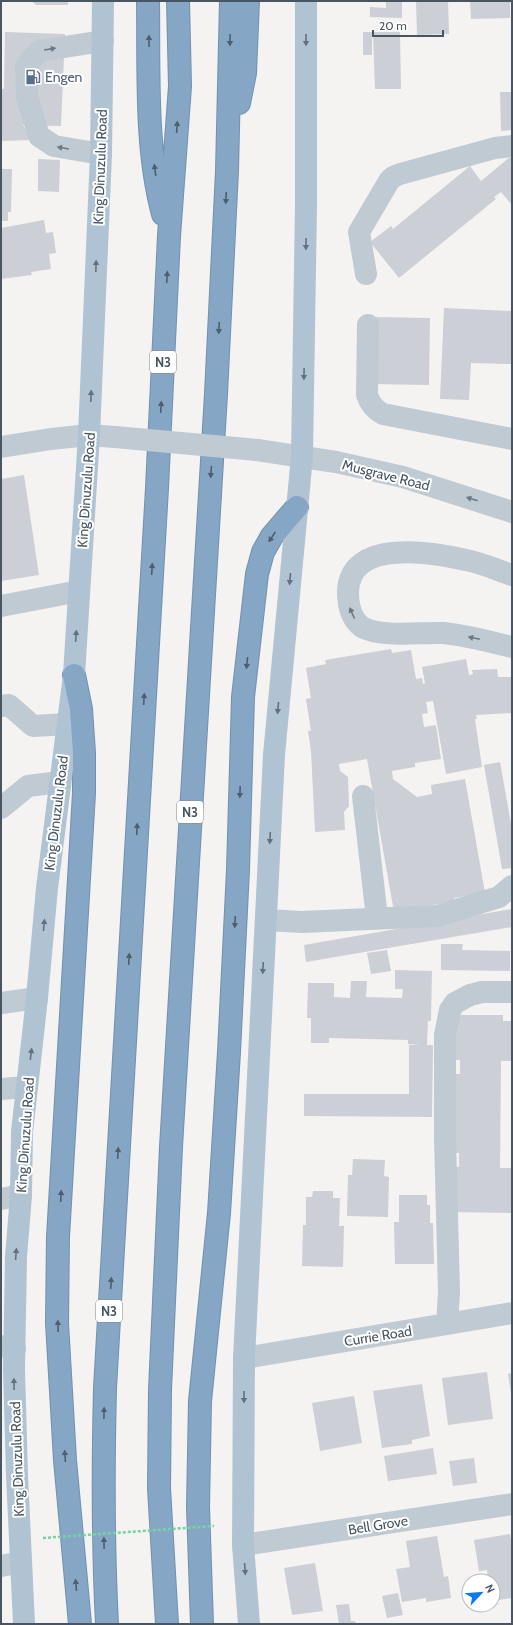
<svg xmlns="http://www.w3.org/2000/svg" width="513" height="1625" viewBox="0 0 513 1625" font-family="Cabin,sans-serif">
<rect width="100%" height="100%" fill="#f5f2f2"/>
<path fill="#cccfd5" d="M32,1H68V5H36Z
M386,1H402V18L370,17V7L386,8Z
M416,1H448L449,34L417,35Z
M470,1H510V18L471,19Z
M5,32L65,34L61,126L23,125L32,140L1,141V89H4Z
M363,32H372V55H363Z
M373,32H400L401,89H375Z
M500,92H512V130L501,131Z
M510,157L512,159V205L501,192L494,197L496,199L399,278L370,242L391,226L393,229L470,166L481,181Z
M38,159L60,160L59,192L38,191Z
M1,169H12L11,212H8V221H1Z
M44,220L46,233L53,232L56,253L49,254L51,269L31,272L32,275L1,279V228Z
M444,308L512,311V364L471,363L469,400L440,399Z
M372,317L430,318L429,385L371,384Z
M24,475L39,575L1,581V479Z
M391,649L392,653L411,650L416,679L422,678L423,684L425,683L422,667L466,659L469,675L473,674L472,670L497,669L498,677H512V713L476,715L477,719H475L482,767L446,774L433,701L426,702L428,713L422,714L424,727L436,725L441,759L415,763V767L392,771L393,779L417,797L432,794L431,785L465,779L485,893L454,898L455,901L394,912L367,759L339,764L340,771L348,777L349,806L344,812L345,830L315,832L311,751L308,731H311L306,699L311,698L306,668L326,664L325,660Z
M500,762L512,829V868L502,869L484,765Z
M512,909V927L306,962L304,945Z
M441,944H463L462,950L510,951V971L441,970Z
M387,950L391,971L371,974L367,953Z
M395,970L432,971L431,1021H428L427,1045H433L432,1117L304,1116V1094H409V1045H420L408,1044V1040L329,1038V1043H311V1018H307L308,983H334V997L350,998L351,981H367L366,997L402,998L403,989H395Z
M453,1015H503V1021H512V1061H501L500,1168H512V1213L451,1212V1167H459V1153H454L455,1074H460V1060H452Z
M353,1159L385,1160L384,1176L389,1177L388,1217L347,1216L348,1175H352Z
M313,1191H333V1198H340L339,1226H344L343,1267L302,1266L303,1225H306V1197H312Z
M399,1195H427V1205H430V1223H433L434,1264H395L394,1222H399Z
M487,1372L493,1419L448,1425L442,1378Z
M512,1373V1393H511L508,1374Z
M422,1384L430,1436L412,1440V1444L382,1448L373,1391Z
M354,1396L362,1443L320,1451L312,1403Z
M433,1448L437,1474L388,1481L384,1456Z
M474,1458L477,1483L453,1486L449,1461Z
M510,1534L512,1547V1598L493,1601V1581H488L487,1570L479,1571L474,1540Z
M437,1536L444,1577L448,1576L451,1598L426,1602V1598L402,1602L396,1569L410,1567L406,1541Z
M315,1563L323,1611L292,1615L284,1568Z
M398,1593L403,1615L387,1618L382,1596Z
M349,1604L351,1621H355L356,1624H339L336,1605Z"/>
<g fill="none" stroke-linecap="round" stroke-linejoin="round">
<g stroke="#7191b1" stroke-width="24">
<path id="highway" d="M148,1C149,69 145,148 163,214
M239,103L245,73L248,1
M74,675L81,709L84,753V793L58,1237L57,1323L65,1460L80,1624
M107,1624C103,1546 103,1467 105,1388L157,488L169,236L180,86L178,1
M167,1624L159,1488L160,1390L171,1147L216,394L227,171L231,1
M202,1624L198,1507L200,1401L219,1213L229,1052L238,870L243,697L257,574L263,552L272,536L297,507"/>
</g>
<path stroke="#bfcad3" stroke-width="22" d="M101,154L54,146L39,136L27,97L26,66L39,51L103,41
M366,274L359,232L389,181L393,177L400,174L495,148L512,146
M368,325L367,395C370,404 374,409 383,414L512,439
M1,447L51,439L89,435L115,437
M257,450L336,462L403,477L512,512
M512,575C497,570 482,563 466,560C432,552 349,538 348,592C348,605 351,619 362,627C381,638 421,632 443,633C466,635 490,642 512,647
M1,606L79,591
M1,706L9,705L33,726L68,724
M363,796L377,918
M1,808L28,786L60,782
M266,920L302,922L437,916L499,897L512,886
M1,1003L37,998
M1,1089L27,1087
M1,1199L21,1195
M447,1324L449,1292L445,1137V1035L450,1010L455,1003L470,995L482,992H512
M1,1346L15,1349
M244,1358L512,1313
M243,1545L512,1504
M1,1566L21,1562"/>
<path stroke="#b0c3d3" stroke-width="22" d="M24,1624L17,1475L14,1369L16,1257L21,1195L22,1132L37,998L47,888L74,675L89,435L101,154L103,1
M249,1624L243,1545L244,1358L274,755L302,456L306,205V1"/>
<use href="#highway" stroke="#86a6c5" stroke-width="22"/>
<path stroke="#73d6a2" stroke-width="2.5" stroke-dasharray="3 2" stroke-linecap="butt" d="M43,1538L214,1526"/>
<path stroke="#bfcad3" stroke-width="22" d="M115,437L257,450"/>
</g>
<defs><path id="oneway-solid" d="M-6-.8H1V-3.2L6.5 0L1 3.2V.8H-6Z"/></defs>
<g fill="#4e5e6c">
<use href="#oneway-solid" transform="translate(230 40) rotate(91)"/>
<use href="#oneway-solid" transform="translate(149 41) rotate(-91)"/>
<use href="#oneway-solid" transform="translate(177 127) rotate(-86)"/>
<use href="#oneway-solid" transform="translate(155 170) rotate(-98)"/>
<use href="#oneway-solid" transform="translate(226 198) rotate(93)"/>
<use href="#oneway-solid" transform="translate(167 277) rotate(-87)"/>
<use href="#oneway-solid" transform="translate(219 328) rotate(93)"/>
<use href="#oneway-solid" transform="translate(161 407) rotate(-87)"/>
<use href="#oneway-solid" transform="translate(211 472) rotate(94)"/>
<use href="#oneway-solid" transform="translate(272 537) rotate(123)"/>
<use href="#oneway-solid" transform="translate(152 569) rotate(-87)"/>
<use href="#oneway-solid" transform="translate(247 663) rotate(96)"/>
<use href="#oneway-solid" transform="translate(144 699) rotate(-87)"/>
<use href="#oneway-solid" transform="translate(240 792) rotate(92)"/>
<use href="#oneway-solid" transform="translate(137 829) rotate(-87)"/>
<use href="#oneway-solid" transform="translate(235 922) rotate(93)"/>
<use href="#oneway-solid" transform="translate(129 959) rotate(-87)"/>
<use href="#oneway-solid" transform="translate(118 1153) rotate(-87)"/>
<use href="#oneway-solid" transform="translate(61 1196) rotate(-87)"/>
<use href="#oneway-solid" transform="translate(111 1283) rotate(-87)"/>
<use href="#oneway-solid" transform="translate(58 1326) rotate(-92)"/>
<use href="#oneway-solid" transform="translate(104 1413) rotate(-89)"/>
<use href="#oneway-solid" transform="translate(65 1456) rotate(-94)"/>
<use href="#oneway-solid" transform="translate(104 1543) rotate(-91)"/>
<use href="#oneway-solid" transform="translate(76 1585) rotate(-95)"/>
</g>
<g fill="#62717e">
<use href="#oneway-solid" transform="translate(306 40) rotate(90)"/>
<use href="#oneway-solid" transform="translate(306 244) rotate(91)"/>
<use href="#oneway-solid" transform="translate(96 266) rotate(-88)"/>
<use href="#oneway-solid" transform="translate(304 374) rotate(91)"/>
<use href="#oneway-solid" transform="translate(91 396) rotate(-88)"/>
<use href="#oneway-solid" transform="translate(290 579) rotate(95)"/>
<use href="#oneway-solid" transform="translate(76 636) rotate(-86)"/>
<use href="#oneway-solid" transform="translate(278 708) rotate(95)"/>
<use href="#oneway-solid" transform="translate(270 838) rotate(93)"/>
<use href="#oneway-solid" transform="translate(44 925) rotate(-85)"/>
<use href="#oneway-solid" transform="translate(263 968) rotate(93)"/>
<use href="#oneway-solid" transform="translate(31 1054) rotate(-83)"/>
<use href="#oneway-solid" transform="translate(16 1254) rotate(-86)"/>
<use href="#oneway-solid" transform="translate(14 1384) rotate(-91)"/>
<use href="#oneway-solid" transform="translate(244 1397) rotate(90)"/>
<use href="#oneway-solid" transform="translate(245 1569) rotate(86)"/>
</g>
<g fill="#6c7984">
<use href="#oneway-solid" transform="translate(50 49) rotate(-9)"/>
<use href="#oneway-solid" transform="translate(63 148) rotate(-170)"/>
<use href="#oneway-solid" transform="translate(472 499) rotate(-162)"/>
<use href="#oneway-solid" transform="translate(352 613) rotate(-114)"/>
<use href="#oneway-solid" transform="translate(474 638) rotate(-168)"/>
</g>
<defs>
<g id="fuel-bare" transform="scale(1.2)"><path d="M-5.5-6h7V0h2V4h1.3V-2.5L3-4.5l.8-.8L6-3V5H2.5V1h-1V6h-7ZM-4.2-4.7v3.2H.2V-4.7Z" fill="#5c6f8a" stroke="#fff" stroke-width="2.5" paint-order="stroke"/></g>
</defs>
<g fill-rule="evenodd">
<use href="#fuel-bare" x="33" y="77"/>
</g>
<g text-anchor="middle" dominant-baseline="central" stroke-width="4" stroke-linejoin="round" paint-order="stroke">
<g fill="#fff" stroke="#7f8991" stroke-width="1">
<rect x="150" y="351" width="26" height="22" rx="3"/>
<rect x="177" y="801" width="26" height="22" rx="3"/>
<rect x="96" y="1300" width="26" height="22" rx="3"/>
</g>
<g font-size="13" font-weight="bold" fill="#485662">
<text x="163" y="362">N3</text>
<text x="190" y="812">N3</text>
<text x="109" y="1311">N3</text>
</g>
<g font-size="14" fill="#4e5e75" stroke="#fff" text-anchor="start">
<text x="45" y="77">Engen</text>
</g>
<g font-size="14" fill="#485662" stroke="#fff">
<text transform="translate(100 167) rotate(-88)">King Dinuzulu Road</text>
<text transform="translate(386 475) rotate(14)">Musgrave Road</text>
<text transform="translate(86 490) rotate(-86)">King Dinuzulu Road</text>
<text transform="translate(56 813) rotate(-83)">King Dinuzulu Road</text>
<text transform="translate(25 1135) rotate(-86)">King Dinuzulu Road</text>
<text transform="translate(378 1336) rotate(-9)">Currie Road</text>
<text transform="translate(17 1459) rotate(-92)">King Dinuzulu Road</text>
<text transform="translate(378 1525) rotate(-9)">Bell Grove</text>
</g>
</g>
<rect width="513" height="1625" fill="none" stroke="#485662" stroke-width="4"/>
<g transform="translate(481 1593) rotate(64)"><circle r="19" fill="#ffffff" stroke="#b6bbc0"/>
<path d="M0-3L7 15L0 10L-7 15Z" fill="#0a78f7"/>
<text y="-6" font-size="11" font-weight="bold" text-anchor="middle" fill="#485662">N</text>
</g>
<path d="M373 30v6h70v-6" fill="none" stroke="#485662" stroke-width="2"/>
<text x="379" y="30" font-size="12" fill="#485662" stroke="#ffffff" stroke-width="3" paint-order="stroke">20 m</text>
</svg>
